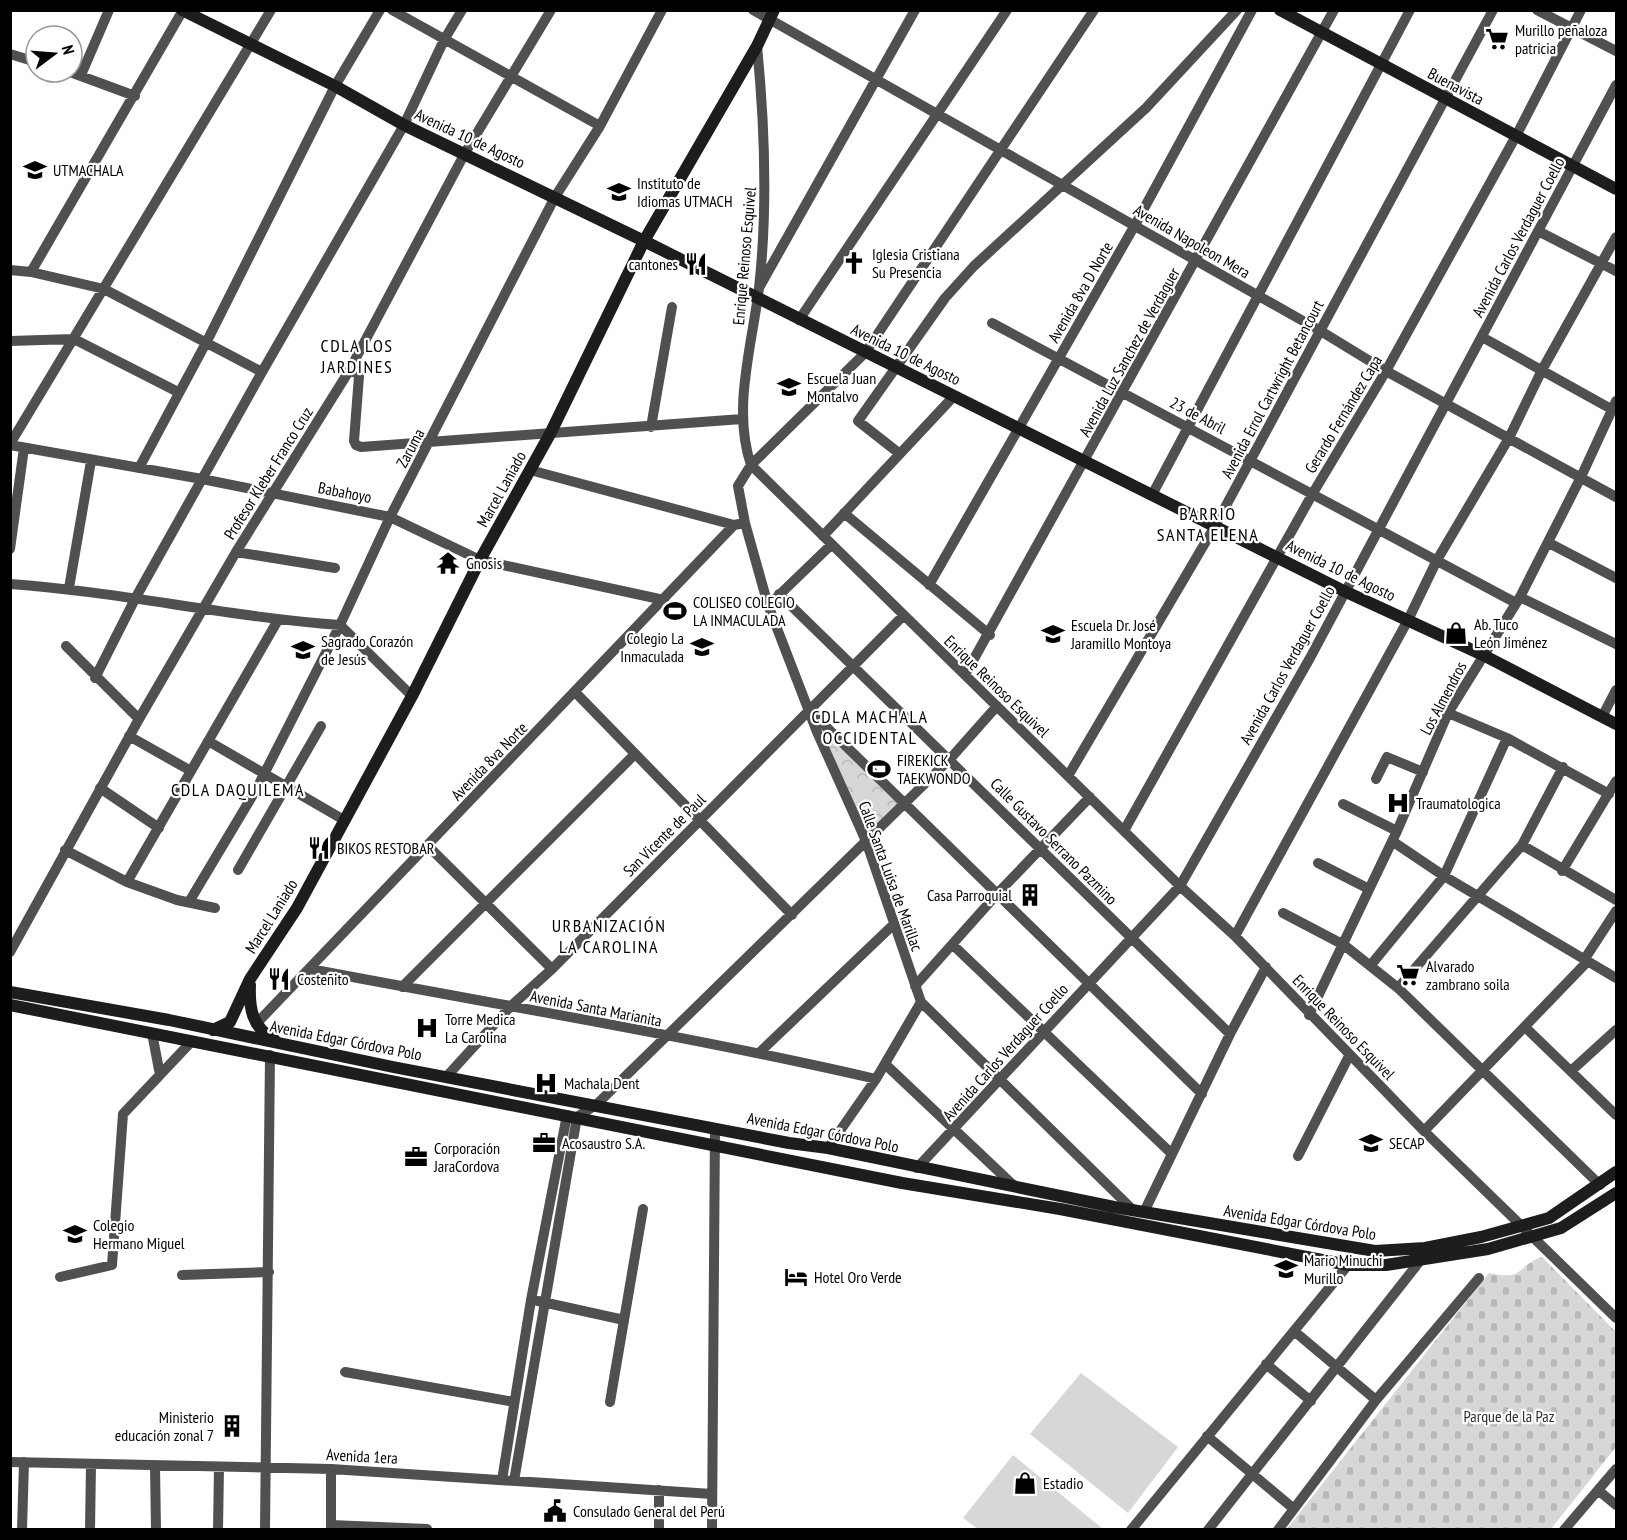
<svg xmlns="http://www.w3.org/2000/svg" width="1627" height="1540" viewBox="0 0 1627 1540" font-family="'PT Sans Narrow',sans-serif">
<defs>
<pattern id="forest-crowns" width="20" height="18" patternUnits="userSpaceOnUse" patternTransform="scale(1.5)"><rect width="20" height="18" fill="#d7d7d7"/><path d="M2 6a3 3 0 1 1 6 0M12 15a3 3 0 1 1 6 0" fill="none" stroke="#b7b7b7"/></pattern>
<pattern id="cemetery-stones" width="16" height="16" patternUnits="userSpaceOnUse" patternTransform="scale(1.5)"><rect width="16" height="16" fill="#d7d7d7"/><path d="M2 7V4a2 2 0 0 1 4 0v3zM10 15v-3a2 2 0 0 1 4 0v3z" fill="#b7b7b7"/></pattern>
</defs>
<rect width="100%" height="100%" fill="#fff"/>
<path fill="url(#forest-crowns)" d="M809,714L904,806L863,848Z"/>
<path fill="url(#cemetery-stones)" d="M1542,1257L1616,1332V1447L1551,1529L1286,1530L1489,1273C1527,1281 1515,1266 1542,1257Z"/>
<path fill="#d7d7d7" d="M1081,1373L1178,1447L1128,1513L1030,1434Z
M1013,1455L1103,1529H978L963,1518Z"/>
<g fill="none" stroke-linecap="round" stroke-linejoin="round">
<path stroke="#505050" stroke-width="10" d="M392,10L600,126
M753,10L1319,330L1386,371L1616,497
M1094,10L865,353L751,465L738,486L745,523L768,605L817,732L866,841L921,1002L1133,1210
M1537,10L1616,51
M757,46C765,127 768,207 759,288C752,346 732,409 751,465L1180,886L1235,936L1424,1131L1616,1318
M10,54L36,62
M70,72L135,96
M81,75L109,10
M1538,231L1616,271
M10,270L31,272L104,289L262,372
M31,272L183,10
M760,286L915,10
M799,320L1007,10
M992,323L1516,603
M1482,337L1613,410
M10,341L74,339L178,392
M349,371L358,373L359,376L354,441L356,445L361,447L742,419
M651,427L672,307
M10,444L271,10
M10,445L202,479L390,517L480,560L664,600
M900,454L858,421L945,298L974,266L1146,108L1237,10
M139,468L207,341L335,86L380,10
M530,470L734,525
M1152,495L1410,10
M844,513L990,635
M823,536L954,396
M1549,543L1616,578
M10,549L24,448
M236,552L335,568
M10,584C121,592 229,617 340,625L412,696
M929,585L1135,225L1252,10
M69,588L91,461
M779,594L1230,1034
M1520,597L1616,644
M775,599L831,545
M66,646L139,719
M965,675L1334,10
M95,678L136,597L262,372L404,125L444,40L462,10
M576,693L792,915
M811,712L1202,1094
M1448,713L1507,738L1609,794
M1602,717L1616,690
M129,736L191,771
M208,741L344,820
M1068,776L1215,526L1493,10
M1376,779L1387,757L1423,772
M100,788L159,828
M1343,804L1397,831
M1125,829L1313,493L1386,371L1516,136L1581,10
M1392,841L1444,876L1616,978
M1522,845L1616,900
M428,846L552,969
M65,850L127,882L177,900L215,908
M1318,863L1369,889
M238,870L321,726
M1562,871L1616,781
M127,882L278,620
M189,902L257,788L340,625L390,517L555,197L600,126L662,10
M1283,913L1344,945L1398,988L1600,1185
M1235,936L1408,620L1437,560L1509,438L1542,370L1616,237
M954,946L1172,1154
M10,952L139,719L236,552L349,371L465,153L551,10
M1584,960L1616,911
M1370,966L1444,876L1507,738
M310,969C499,1005 689,1036 876,1079
M915,986L998,893L1090,797
M402,987L635,754
M1398,988L1522,845L1563,767
M1309,1015L1397,831L1448,713L1520,597L1581,477L1616,401
M256,1024L734,525L745,523
M1525,1027L1616,1115
M152,1033L160,1075
M760,1052L893,925
M885,1064L1012,1184
M1571,1071L1616,1030
M447,1076L510,1007L552,969L904,615
M1424,1131L1587,962
M828,1148L876,1079L921,1002
M1298,1156L1349,1056
M917,1168L1180,886L1310,658L1616,85
M1144,1212L1230,1034L1266,967
M182,1275L269,1272
M60,1277L112,1265L123,1114L192,1041
M538,1301L624,1320
M1294,1331L1376,1400
M1266,1364L1311,1401
M345,1372L514,1402
M610,1402L643,1209
M1207,1436L1294,1509
M10,1462L331,1469L712,1494
M155,1466L156,1530
M502,1480L531,1300L567,1115
M514,1481L577,1117L597,1104L950,759L997,706
M659,1490V1530
M1599,1491L1616,1505
M331,1525L427,1529
M22,1530L24,1462
M90,1530L91,1464
M218,1530L219,1467
M265,1530L270,1055
M331,1530V1469
M712,1530L715,1128
M1131,1530L1348,1265
M1208,1530L1420,1261
M1278,1530L1376,1400L1479,1278
M1564,1530L1616,1469"/>
<path stroke="#1d1d1d" stroke-width="12" d="M182,10L335,86L404,125L644,241L1344,591L1483,655L1616,724
M1280,10L1616,189
M250,985C249,1008 252,1028 274,1039
M10,992L169,1020L393,1067L789,1143L828,1148L1114,1207L1375,1251L1425,1248L1481,1237L1549,1218L1616,1172
M10,1005L902,1183L1060,1209L1348,1265H1386L1488,1249L1561,1228L1616,1193
M213,1030L230,1022L250,979L297,908L412,696L480,560L550,434L644,241L757,46L774,10"/>
</g>
<defs>
<g id="supermarket-bare" transform="scale(1.8)"><path d="M-6-5.5h2.5l.6 2H6L4.5 2H-2.5L-4.4-4H-6ZM-1.5 3.2a1.3 1.3 0 1 0 .1 0ZM3 3.2a1.3 1.3 0 1 0 .1 0Z" fill="#000" stroke="#fff" stroke-width="2.5" paint-order="stroke"/></g>
<g id="university-bare" transform="scale(1.8)"><path d="M0-5L7-2L0 1L-7-2ZM-4 1L0 2.5L4 1V4Q0 6-4 4Z" fill="#000" stroke="#fff" stroke-width="2.5" paint-order="stroke"/></g>
<g id="school-bare" transform="scale(1.8)"><path d="M0-5L7-2L0 1L-7-2ZM-4 1L0 2.5L4 1V4Q0 6-4 4Z" fill="#000" stroke="#fff" stroke-width="2.5" paint-order="stroke"/></g>
<g id="church-bare" transform="scale(1.8)"><path d="M-1.2-6h2.4v3.5h3.3v2.4h-3.3V6h-2.4V-.1h-3.3v-2.4h3.3Z" fill="#000" stroke="#fff" stroke-width="2.5" paint-order="stroke"/></g>
<g id="restaurant-bare" transform="scale(1.8)"><path d="M-5-6h1v4h1v-4h1v4h1v-4h1v5L-1.5 .5V6h-2V.5L-5-1ZM5-6V6H3V1.5H1.5Q1.5-4 5-6Z" fill="#000" stroke="#fff" stroke-width="2.5" paint-order="stroke"/></g>
<g id="temple-bare" transform="scale(1.8)"><path d="M0-6L5-2H3V0L6.5 2.5H4V6H1.5V3h-3V6H-4V2.5H-6.5L-3 0V-2H-5Z" fill="#000" stroke="#fff" stroke-width="2.5" paint-order="stroke"/></g>
<g id="stadium-bare" transform="scale(1.8)"><path d="M0-5a6.5 5 0 1 0 0 10a6.5 5 0 1 0 0-10ZM-3.5-1.8h7v3.6h-7Z" fill="#000" stroke="#fff" stroke-width="2.5" paint-order="stroke"/></g>
<g id="shop-bare" transform="scale(1.8)"><path d="M-5-2.5h2.3a2.7 3.5 0 0 1 5.4 0H5L5.5 6h-11ZM-1.5-2.5h3a1.5 2.3 0 0 0-3 0Z" fill="#000" stroke="#fff" stroke-width="2.5" paint-order="stroke"/></g>
<g id="hospital-bare" transform="scale(1.8)"><path d="M-5-5h3v3.5h4V-5h3V5h-3V1.5h-4V5h-3Z" fill="#000" stroke="#fff" stroke-width="2.5" paint-order="stroke"/></g>
<g id="building-bare" transform="scale(1.8)"><path d="M-4-6H4V6H1V3H-1V6H-4ZM-2.5-4.3h1.7v1.8h-1.7ZM.8-4.3h1.7v1.8H.8ZM-2.5-1h1.7V.8h-1.7ZM.8-1h1.7V.8H.8Z" fill="#000" stroke="#fff" stroke-width="2.5" paint-order="stroke"/></g>
<g id="office-bare" transform="scale(1.8)"><path d="M-6-3h4V-5.5h4V-3h4V5H-6ZM-1-4.5V-3h2v-1.5ZM-6 0V1H6V0Z" fill="#000" stroke="#fff" stroke-width="2.5" paint-order="stroke"/></g>
<g id="hotel-bare" transform="scale(1.8)"><path d="M-6-4.5h1.5V1H6V5H4.5V3h-9V5H-6ZM-4 0a1.8 1.8 0 1 1 3.6 0ZM.5 0V-2.5h3Q6-2.5 6 0Z" fill="#000" stroke="#fff" stroke-width="2.5" paint-order="stroke"/></g>
<g id="civic-bare" transform="scale(1.8)"><path d="M-.6-6.5H3V-4.5H.6V-3L4-1V1h2V6H-6V1h2V-1L-.6-3ZM-1.2 2.5V6h2.4V2.5Z" fill="#000" stroke="#fff" stroke-width="2.5" paint-order="stroke"/></g>
</defs>
<g fill-rule="evenodd">
<use href="#supermarket-bare" x="1497" y="39"/>
<use href="#university-bare" x="35" y="170"/>
<use href="#school-bare" x="619" y="192"/>
<use href="#church-bare" x="854" y="263"/>
<use href="#restaurant-bare" x="696" y="264"/>
<use href="#school-bare" x="789" y="387"/>
<use href="#temple-bare" x="448" y="563"/>
<use href="#stadium-bare" x="675" y="611"/>
<use href="#shop-bare" x="1456" y="633"/>
<use href="#university-bare" x="1053" y="634"/>
<use href="#school-bare" x="702" y="647"/>
<use href="#school-bare" x="303" y="650"/>
<use href="#stadium-bare" x="879" y="769"/>
<use href="#hospital-bare" x="1398" y="803"/>
<use href="#restaurant-bare" x="319" y="848"/>
<use href="#building-bare" x="1030" y="895"/>
<use href="#supermarket-bare" x="1408" y="975"/>
<use href="#restaurant-bare" x="279" y="979"/>
<use href="#hospital-bare" x="427" y="1028"/>
<use href="#hospital-bare" x="546" y="1083"/>
<use href="#office-bare" x="544" y="1143"/>
<use href="#university-bare" x="1371" y="1143"/>
<use href="#office-bare" x="416" y="1157"/>
<use href="#university-bare" x="75" y="1234"/>
<use href="#school-bare" x="1286" y="1269"/>
<use href="#hotel-bare" x="796" y="1277"/>
<use href="#building-bare" x="232" y="1426"/>
<use href="#shop-bare" x="1025" y="1483"/>
<use href="#civic-bare" x="555" y="1511"/>
</g>
<g text-anchor="middle" dominant-baseline="central" stroke-width="4.5" stroke-linejoin="round" paint-order="stroke">
<g font-size="16" fill="#000" stroke="#fff" text-anchor="start">
<text x="1515" y="30">Murillo peñaloza<tspan x="1515" dy="18">patricia</tspan></text>
<text x="53" y="170">UTMACHALA</text>
<text x="637" y="183">Instituto de<tspan x="637" dy="18">Idiomas UTMACH</tspan></text>
<text x="872" y="254">Iglesia Cristiana<tspan x="872" dy="18">Su Presencia</tspan></text>
<text x="678" y="264" text-anchor="end">cantones</text>
<text x="807" y="378">Escuela Juan<tspan x="807" dy="18">Montalvo</tspan></text>
<text x="466" y="563">Gnosis</text>
<text x="693" y="602">COLISEO COLEGIO<tspan x="693" dy="18">LA INMACULADA</tspan></text>
<text x="1474" y="624">Ab. Tuco<tspan x="1474" dy="18">León Jiménez</tspan></text>
<text x="1071" y="625">Escuela Dr. José<tspan x="1071" dy="18">Jaramillo Montoya</tspan></text>
<text x="684" y="638" text-anchor="end">Colegio La<tspan x="684" dy="18">Inmaculada</tspan></text>
<text x="321" y="641">Sagrado Corazón<tspan x="321" dy="18">de Jesús</tspan></text>
<text x="897" y="760">FIREKICK<tspan x="897" dy="18">TAEKWONDO</tspan></text>
<text x="1416" y="803">Traumatologica</text>
<text x="337" y="848">BIKOS RESTOBAR</text>
<text x="1012" y="895" text-anchor="end">Casa Parroquial</text>
<text x="1426" y="966">Alvarado<tspan x="1426" dy="18">zambrano soila</tspan></text>
<text x="297" y="979">Costeñito</text>
<text x="445" y="1019">Torre Medica<tspan x="445" dy="18">La Carolina</tspan></text>
<text x="564" y="1083">Machala Dent</text>
<text x="562" y="1143">Acosaustro S.A.</text>
<text x="1389" y="1143">SECAP</text>
<text x="434" y="1148">Corporación<tspan x="434" dy="18">JaraCordova</tspan></text>
<text x="93" y="1225">Colegio<tspan x="93" dy="18">Hermano Miguel</tspan></text>
<text x="1304" y="1260">Mario Minuchi<tspan x="1304" dy="18">Murillo</tspan></text>
<text x="814" y="1277">Hotel Oro Verde</text>
<text x="214" y="1417" text-anchor="end">Ministerio<tspan x="214" dy="18">educación zonal 7</tspan></text>
<text x="1043" y="1483">Estadio</text>
<text x="573" y="1511">Consulado General del Perú</text>
</g>
<g font-size="16" fill="#000" stroke="#fff">
<text transform="translate(1456 86) rotate(28)">Buenavista</text>
<text transform="translate(470 138) rotate(25)">Avenida 10 de Agosto</text>
<text transform="translate(1518 237) rotate(-62)">Avenida Carlos Verdaguer Coello</text>
<text transform="translate(1192 241) rotate(30)">Avenida Napoleon Mera</text>
<text transform="translate(744 256) rotate(-85)">Enrique Reinoso Esquivel</text>
<text transform="translate(1080 292) rotate(-60)">Avenida 8va D Norte</text>
<text transform="translate(1129 352) rotate(-61)">Avenida Luz Sanchez de Verdaguer</text>
<text transform="translate(906 354) rotate(26)">Avenida 10 de Agosto</text>
<text transform="translate(1272 389) rotate(-62)">Avenida Errol Cartwright Betancourt</text>
<text transform="translate(1343 414) rotate(-59)">Gerardo Fernández Capa</text>
<text transform="translate(1198 415) rotate(28)">23 de Abril</text>
<text transform="translate(410 448) rotate(-62)">Zaruma</text>
<text transform="translate(268 473) rotate(-58)">Profesor Kleber Franco Cruz</text>
<text transform="translate(501 489) rotate(-61)">Marcel Laniado</text>
<text transform="translate(345 492) rotate(11)">Babahoyo</text>
<text transform="translate(1341 570) rotate(26)">Avenida 10 de Agosto</text>
<text transform="translate(1287 665) rotate(-61)">Avenida Carlos Verdaguer Coello</text>
<text transform="translate(997 686) rotate(44)">Enrique Reinoso Esquivel</text>
<text transform="translate(1443 698) rotate(-62)">Los Almendros</text>
<text transform="translate(489 761) rotate(-46)">Avenida 8va Norte</text>
<text transform="translate(664 835) rotate(-45)">San Vicente de Paul</text>
<text transform="translate(1054 841) rotate(45)">Calle Gustavo Serrano Pazmino</text>
<text transform="translate(891 876) rotate(70)">Calle Santa Luisa de Marillac</text>
<text transform="translate(271 916) rotate(-58)">Marcel Laniado</text>
<text transform="translate(596 1008) rotate(11)">Avenida Santa Marianita</text>
<text transform="translate(1344 1027) rotate(46)">Enrique Reinoso Esquivel</text>
<text transform="translate(346 1040) rotate(11)">Avenida Edgar Córdova Polo</text>
<text transform="translate(1005 1052) rotate(-48)">Avenida Carlos Verdaguer Coello</text>
<text transform="translate(823 1132) rotate(11)">Avenida Edgar Córdova Polo</text>
<text transform="translate(1300 1222) rotate(9)">Avenida Edgar Córdova Polo</text>
<text transform="translate(362 1456) rotate(3)">Avenida 1era</text>
</g>
<g font-size="16" fill="#2e2e2e" stroke="#fff">
<text x="1509" y="1416">Parque de la Paz</text>
</g>
<g font-size="18" letter-spacing="1.5" fill="#000" stroke="#fff">
<text x="357" y="345">CDLA LOS<tspan x="357" dy="21">JARDINES</tspan></text>
<text x="1208" y="513">BARRIO<tspan x="1208" dy="21">SANTA ELENA</tspan></text>
<text x="870" y="716">CDLA MACHALA<tspan x="870" dy="21">OCCIDENTAL</tspan></text>
<text x="238" y="789">CDLA DAQUILEMA</text>
<text x="609" y="925">URBANIZACIÓN<tspan x="609" dy="21">LA CAROLINA</tspan></text>
</g>
</g>
<rect width="1627" height="1540" fill="none" stroke="#000000" stroke-width="24"/>
<g transform="translate(54 54) rotate(74)"><circle r="28" fill="#ffffff" stroke="#999999" stroke-width="1.5"/>
<path d="M0-4.5L10 22L0 15L-10 22Z" fill="#000000"/>
<text y="-9" font-size="16" font-weight="bold" text-anchor="middle" fill="#000000">N</text>
</g>
</svg>
